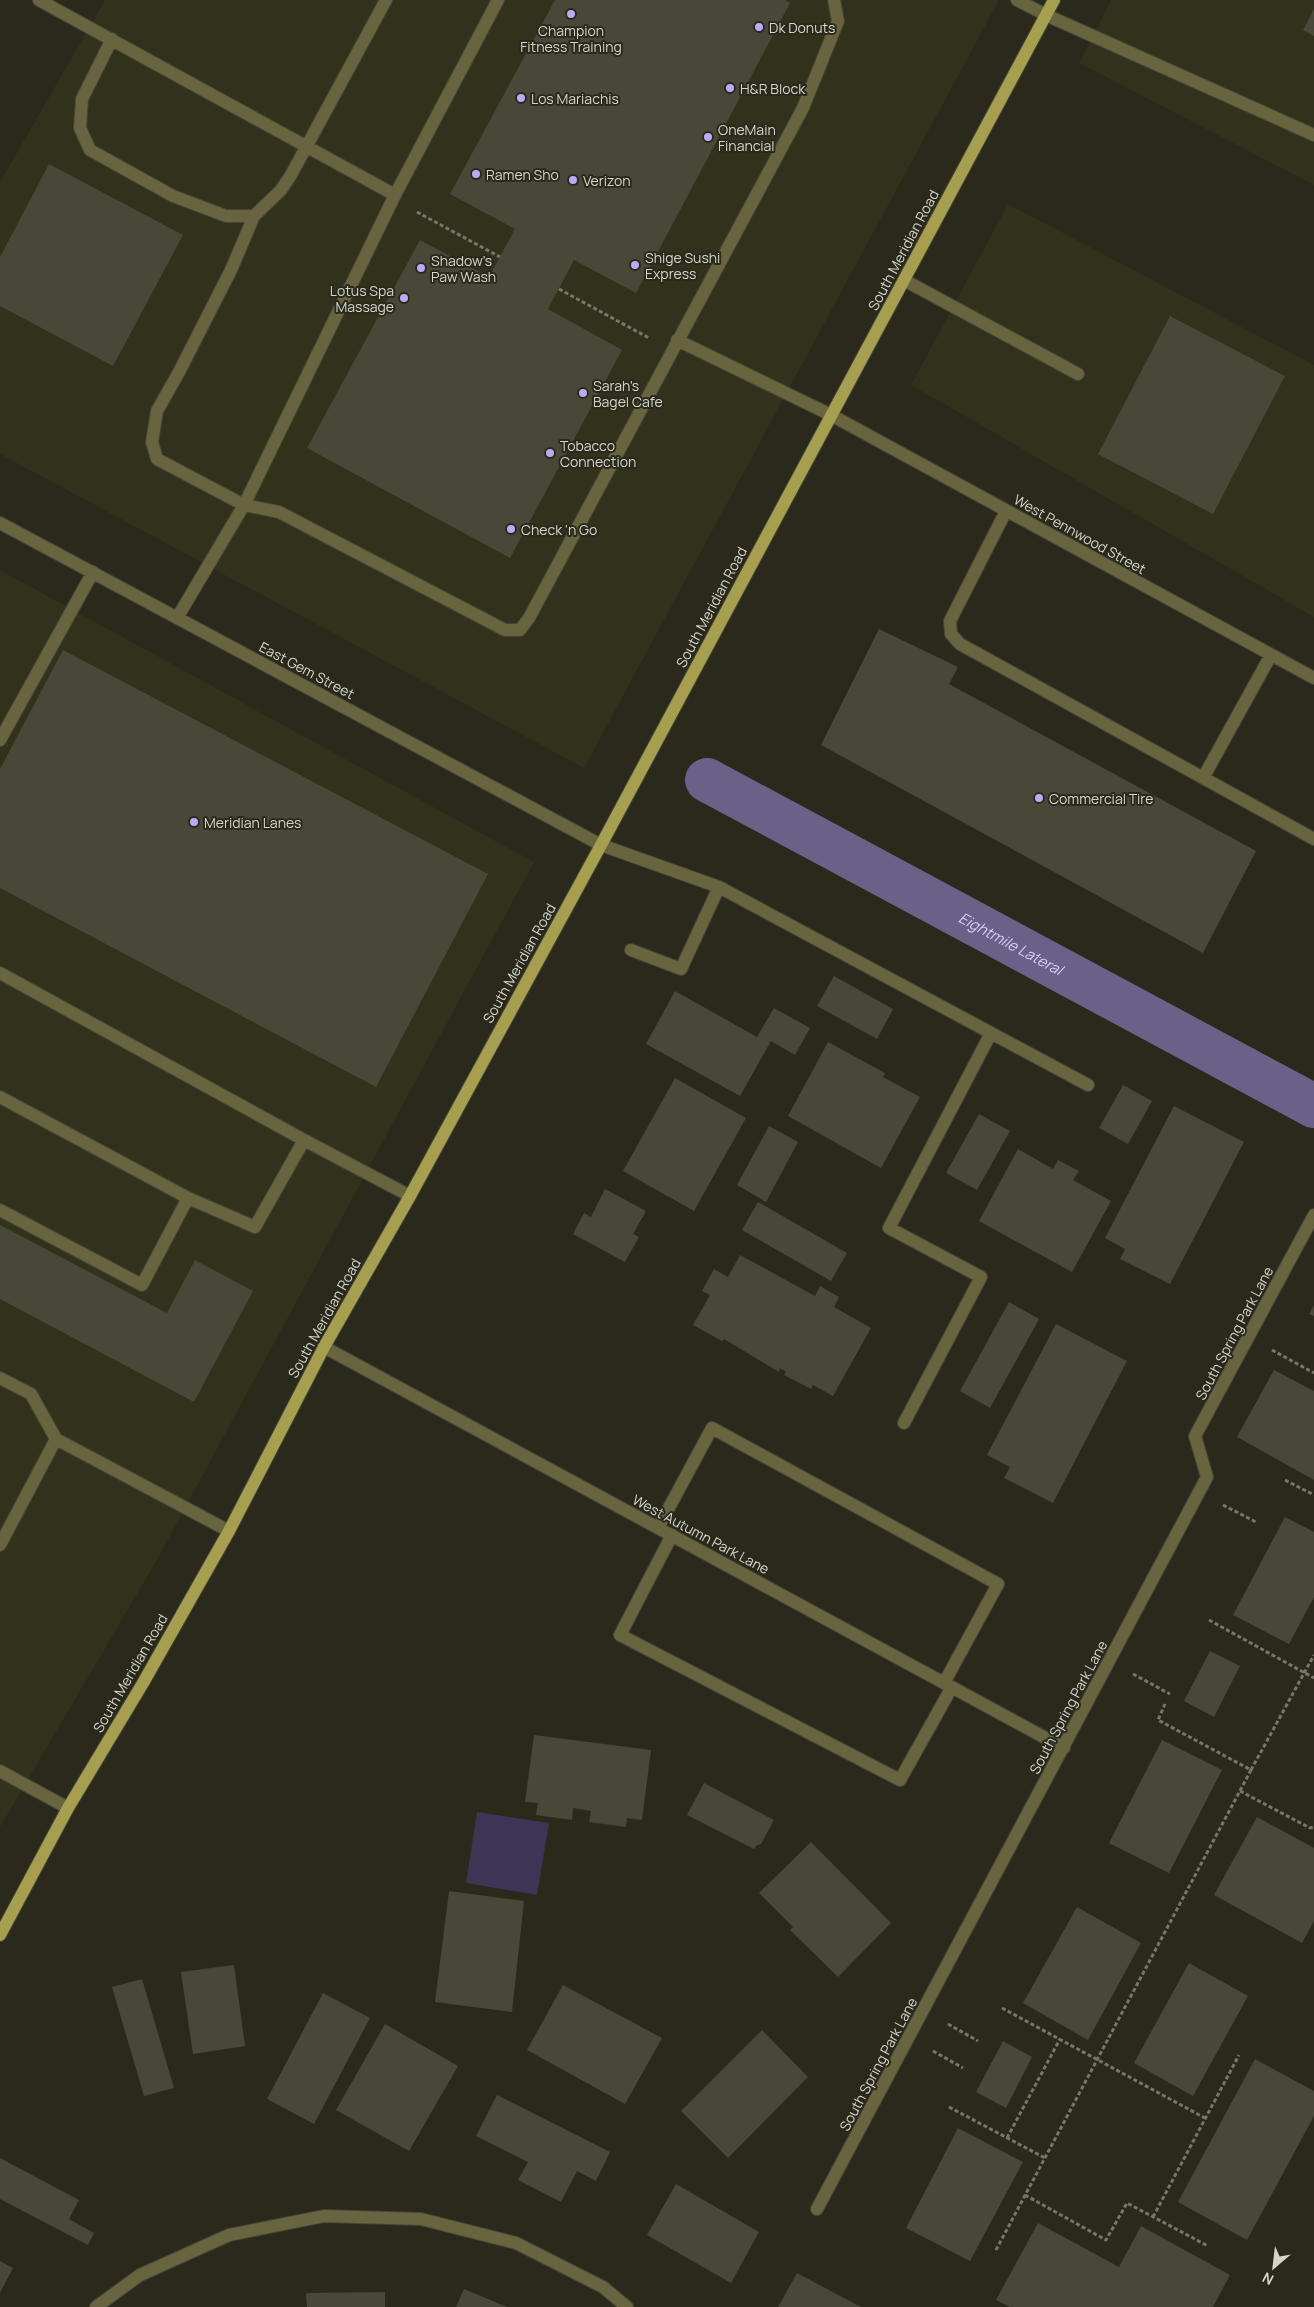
<svg xmlns="http://www.w3.org/2000/svg" width="1314" height="2307" viewBox="0 0 1314 2307" font-family="Manrope,sans-serif">
<rect width="100%" height="100%" fill="#2a291b"/>
<path fill="#32311c" d="M105,0H999L584,768L0,454V182Z
M1111,0H1314V185L1079,63Z
M1008,204L1314,365V617L911,385Z
M0,570L534,862L157,1560L0,1827Z"/>
<path fill="#3d3556" d="M477,1812L549,1823L537,1895L466,1883Z"/>
<g fill="none" stroke-linecap="round" stroke-linejoin="round">
<path stroke="#6a6188" stroke-width="44" id="s1" d="M707,780L1314,1106"/>
</g>
<path fill="#484839" d="M555,0H785L790,3L636,293L574,260L548,309L622,350L510,558L307,448L420,240L489,277L515,229L450,194Z
M1314,9V36L1303,30Z
M49,164L183,235L113,366L0,306V257Z
M1170,316L1285,376L1213,514L1098,454Z
M879,629L958,667L949,684L1256,851L1203,953L821,745Z
M63,650L488,874L376,1087L0,888V769Z
M834,976L893,1009L877,1039L817,1006Z
M675,991L757,1037L774,1008L810,1028L795,1055L771,1041L740,1096L646,1044Z
M828,1042L885,1073L883,1077L920,1097L881,1168L788,1116Z
M675,1078L746,1118L694,1211L623,1171Z
M1123,1085L1152,1101L1128,1144L1099,1128Z
M1174,1106L1244,1142L1170,1284L1120,1259L1125,1249L1105,1238Z
M979,1114L1010,1131L977,1190L946,1173Z
M769,1126L798,1142L766,1202L737,1185Z
M1018,1149L1053,1169L1058,1160L1079,1171L1073,1180L1111,1201L1072,1272L979,1221Z
M605,1189L646,1211L633,1234L639,1237L625,1262L573,1234L584,1213L591,1217Z
M758,1202L847,1253L831,1281L742,1230Z
M0,1225L167,1313L195,1260L253,1291L194,1402L0,1299Z
M740,1255L815,1296L820,1286L839,1297L834,1307L871,1328L833,1396L813,1385L811,1389L784,1375L786,1372L780,1368L779,1372L724,1339L722,1341L693,1325L710,1295L702,1291L714,1269L728,1277Z
M1009,1302L1039,1319L990,1408L960,1391Z
M1314,1305V1316L1309,1314Z
M1056,1324L1127,1361L1053,1503L1004,1478L1010,1467L987,1455Z
M1274,1370L1314,1391V1480L1237,1437Z
M1285,1517L1314,1532V1597L1289,1644L1233,1615Z
M1210,1651L1240,1666L1214,1717L1184,1701Z
M534,1735L651,1750L642,1820L627,1818L626,1827L589,1822L591,1811L573,1808L572,1820L536,1815L538,1803L525,1802Z
M1162,1740L1222,1770L1169,1873L1109,1843Z
M704,1783L774,1820L761,1844L756,1846L754,1849L687,1815Z
M1257,1817L1314,1848V1921L1302,1943L1214,1895Z
M811,1842L891,1923L838,1977L790,1930L793,1927L759,1893Z
M449,1891L524,1901L512,2012L435,2002Z
M1077,1907L1141,1943L1088,2040L1023,2003Z
M1189,1963L1248,1996L1193,2096L1134,2063Z
M234,1965L245,2046L193,2054L181,1972Z
M142,1979L174,2088L144,2096L112,1987Z
M563,1985L662,2038L625,2104L527,2050Z
M323,1993L370,2018L314,2124L267,2099Z
M385,2024L458,2066L409,2151L336,2110Z
M762,2030L808,2077L728,2158L681,2111Z
M1003,2041L1032,2057L1006,2108L976,2092Z
M1255,2059L1314,2091V2116L1247,2240L1178,2202Z
M497,2095L610,2152L596,2181L577,2171L561,2202L518,2180L528,2162L476,2136Z
M958,2128L1023,2162L970,2261L906,2228Z
M0,2158L79,2200L69,2219L94,2233L88,2245L0,2199Z
M676,2184L759,2232L731,2283L647,2235Z
M1038,2223L1119,2267L1141,2226L1230,2275L1213,2307H1010L996,2300Z
M0,2261L13,2268L0,2293Z
M797,2273L861,2307H778Z
M464,2289L507,2307H456Z
M385,2292V2307H307L306,2293Z"/>
<g fill="none" stroke-linecap="round" stroke-linejoin="round">
<g stroke="#454537" stroke-width="14">
<path id="minor" d="M39,0L395,195L244,505L177,618
M1017,0L1046,15L1314,135
M112,39L82,99L80,128L90,150L173,196L226,216H254L281,190L291,175L386,0
M395,195L498,0
M254,216L231,270L179,372L157,411L152,442L157,459L244,505L279,512L505,630H520L529,618L803,108L838,21L834,0
M904,280L1078,374
M677,340L831,415L1314,678
M1006,511L950,621L951,634L960,644L1314,839
M0,523L601,845L719,887L1088,1085
M0,740L93,572
M1203,778L1271,655
M631,950L681,969L719,887
M0,973L304,1140L410,1196
M0,1097L188,1198
M0,1210L142,1285L188,1198L255,1227L304,1140
M324,1347L1064,1748
M0,1378L31,1394L56,1439
M904,1423L981,1277L889,1228L991,1033
M658,1528L712,1428L998,1584L944,1683
M672,1535L620,1635L900,1780L952,1687
M0,1545L56,1439L229,1531
M0,1771L68,1808
M817,2209L1207,1477L1195,1436L1314,1215
M96,2307L140,2275L229,2235L324,2216L421,2219L516,2243L603,2287L627,2307"/>
</g>
<g stroke="#454537" stroke-width="14">
<path id="major" d="M0,1935L68,1808L143,1683L229,1531L324,1347L410,1196L601,845L1054,0"/>
</g>
<path stroke="#76766a" stroke-width="3" stroke-dasharray="4 2.5" stroke-linecap="butt" d="M417,212L500,257
M559,289L649,338
M1272,1350L1314,1373
M1285,1480L1314,1495
M1223,1505L1256,1522
M1209,1620L1314,1678
M1133,1674L1170,1694
M1251,1770L1314,1655
M1240,1791L1310,1828L1314,1827
M1002,2008L1205,2118
M948,2024L978,2041
M933,2051L963,2068
M949,2107L1045,2158
M1007,2138L1060,2039
M1025,2195L1106,2240L1127,2203L1208,2246
M1153,2217L1239,2055
M996,2250L1251,1770L1158,1720L1165,1704"/>
<use href="#minor" stroke="#67643f" stroke-width="12"/>
<use href="#major" stroke="#a59f4f" stroke-width="12"/>
</g>
<g fill="#bbaaf6" stroke="#2a291b" stroke-width="2">
<circle cx="571" cy="14" r="5"/>
<circle cx="759" cy="27" r="5"/>
<circle cx="730" cy="88" r="5"/>
<circle cx="521" cy="98" r="5"/>
<circle cx="708" cy="137" r="5"/>
<circle cx="476" cy="174" r="5"/>
<circle cx="573" cy="180" r="5"/>
<circle cx="635" cy="265" r="5"/>
<circle cx="421" cy="268" r="5"/>
<circle cx="404" cy="298" r="5"/>
<circle cx="583" cy="393" r="5"/>
<circle cx="550" cy="453" r="5"/>
<circle cx="511" cy="529" r="5"/>
<circle cx="1039" cy="798" r="5"/>
<circle cx="194" cy="822" r="5"/>
</g>
<g text-anchor="middle" dominant-baseline="central" stroke-width="4" stroke-linejoin="round" paint-order="stroke">
<g font-size="14" fill="#d5d5cc" stroke="#2a291b" text-anchor="start">
<text x="769" y="27">Dk Donuts</text>
<text x="571" y="30" text-anchor="middle">Champion<tspan x="571" dy="16">Fitness Training</tspan></text>
<text x="740" y="88">H&amp;R Block</text>
<text x="531" y="98">Los Mariachis</text>
<text x="718" y="129">OneMain<tspan x="718" dy="16">Financial</tspan></text>
<text x="486" y="174">Ramen Sho</text>
<text x="583" y="180">Verizon</text>
<text x="645" y="257">Shige Sushi<tspan x="645" dy="16">Express</tspan></text>
<text x="431" y="260">Shadow's<tspan x="431" dy="16">Paw Wash</tspan></text>
<text x="394" y="290" text-anchor="end">Lotus Spa<tspan x="394" dy="16">Massage</tspan></text>
<text x="593" y="385">Sarah's<tspan x="593" dy="16">Bagel Cafe</tspan></text>
<text x="560" y="445">Tobacco<tspan x="560" dy="16">Connection</tspan></text>
<text x="521" y="529">Check 'n Go</text>
<text x="1049" y="798">Commercial Tire</text>
<text x="204" y="822">Meridian Lanes</text>
</g>
<g font-size="14" fill="#d5d5cc" stroke="#2a291b">
<text transform="translate(903 250) rotate(-62)">South Meridian Road</text>
<text transform="translate(1080 534) rotate(29)">West Pennwood Street</text>
<text transform="translate(711 607) rotate(-62)">South Meridian Road</text>
<text transform="translate(307 670) rotate(28)">East Gem Street</text>
<text transform="translate(519 963) rotate(-61)">South Meridian Road</text>
<text transform="translate(324 1318) rotate(-61)">South Meridian Road</text>
<text transform="translate(1234 1333) rotate(-62)">South Spring Park Lane</text>
<text transform="translate(701 1534) rotate(28)">West Autumn Park Lane</text>
<text transform="translate(130 1673) rotate(-60)">South Meridian Road</text>
<text transform="translate(1068 1707) rotate(-62)">South Spring Park Lane</text>
<text transform="translate(878 2064) rotate(-62)">South Spring Park Lane</text>
</g>
<g font-size="15" font-style="italic" fill="#d6cef5" stroke="#2a291b">
<text stroke="none"><textPath href="#s1" startOffset="345">Eightmile Lateral</textPath></text>
</g>
</g>
<g transform="translate(1274 2267) rotate(208)" stroke="#2a291b" stroke-width="4" paint-order="stroke">
<path d="M0-4L9 19L0 12L-9 19Z" fill="#d5d5cc"/>
<text y="-8" font-size="14" font-weight="bold" text-anchor="middle" fill="#d5d5cc">N</text>
</g>
</svg>
